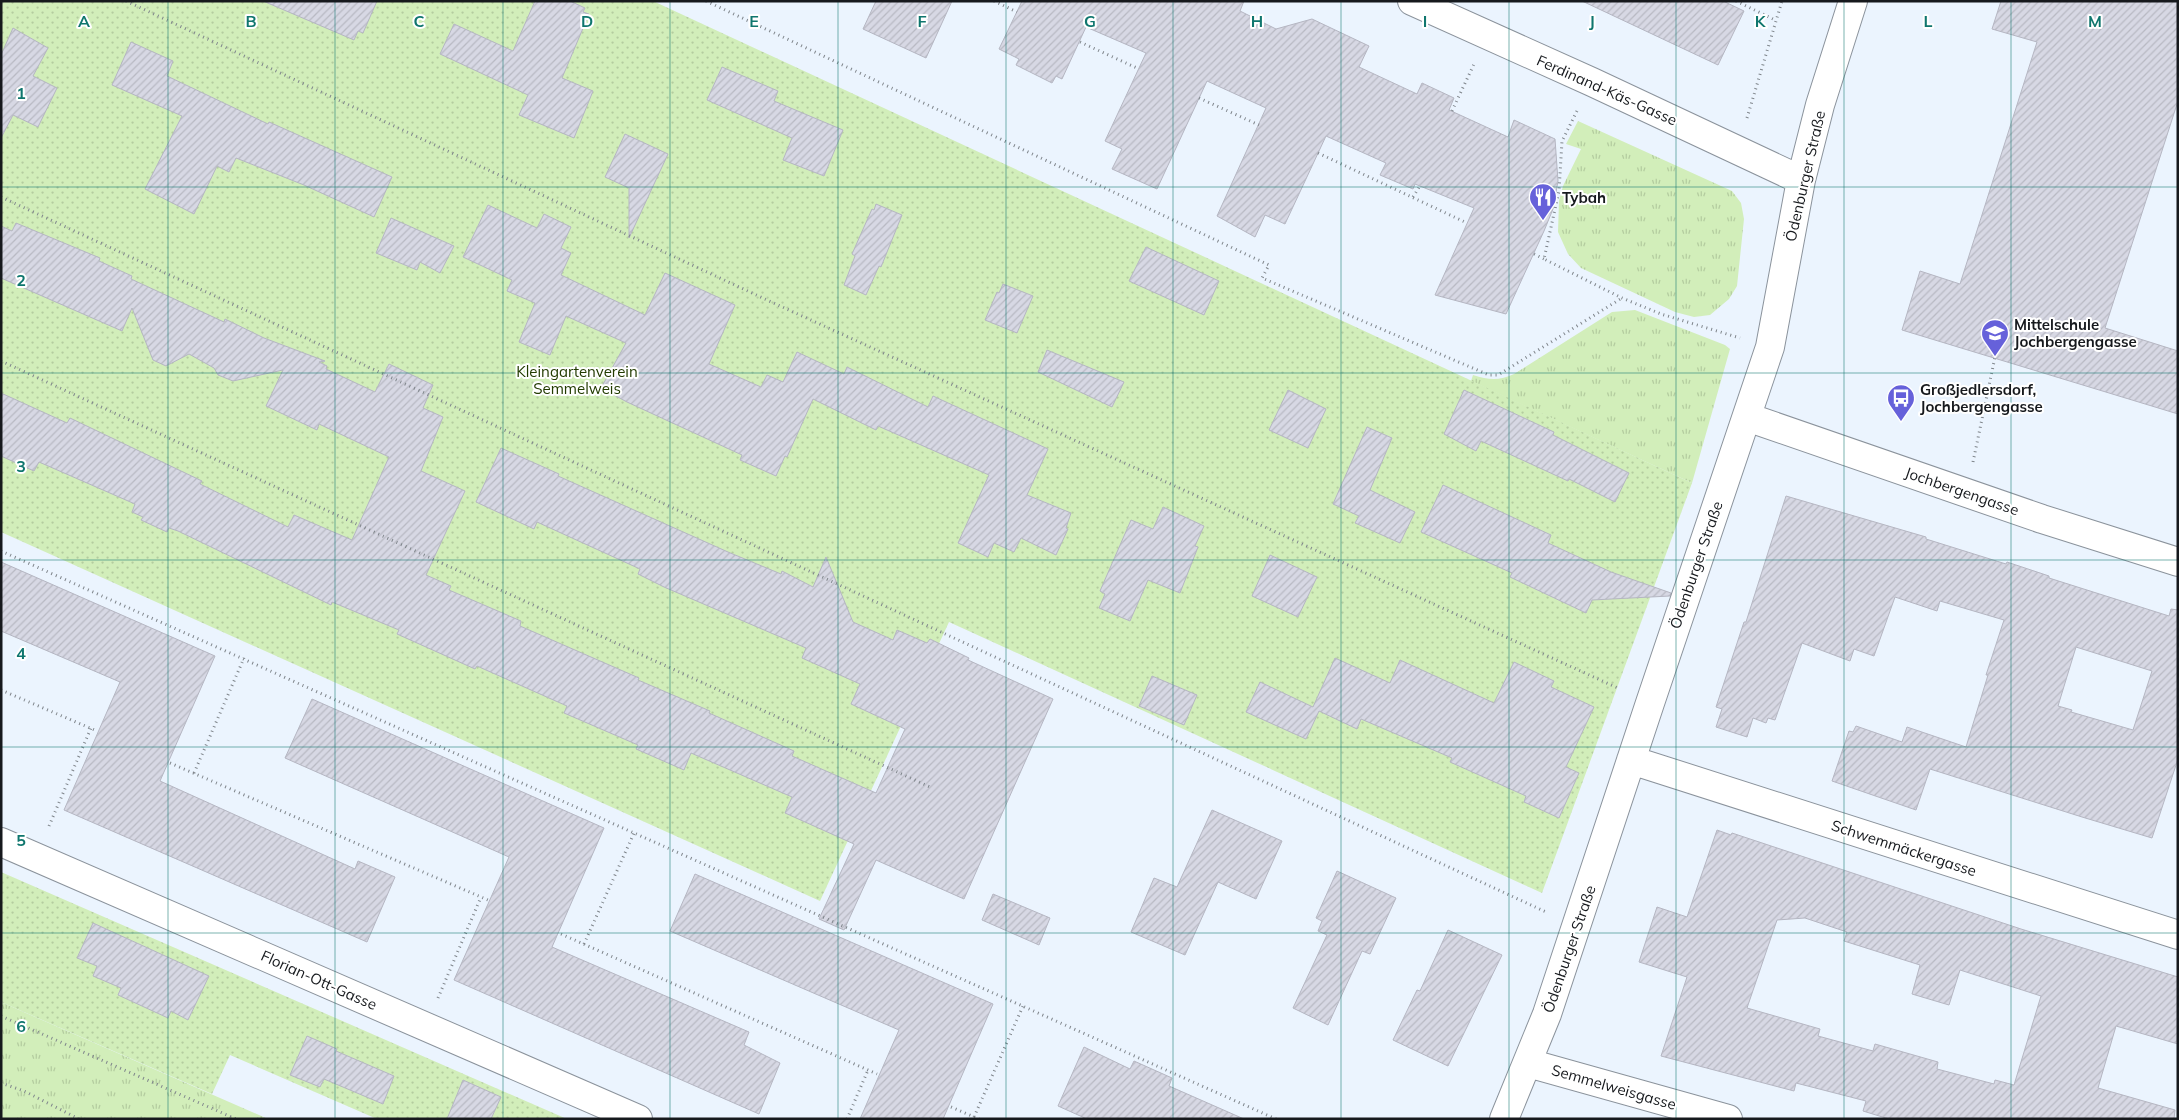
<svg xmlns="http://www.w3.org/2000/svg" width="2179" height="1120" viewBox="0 0 2179 1120" font-family="Mulish,sans-serif">
<defs>
<pattern id="grass-tufts" width="24" height="20" patternUnits="userSpaceOnUse" patternTransform="scale(1.25)"><rect width="24" height="20" fill="#d2eeba"/><path d="M3 7l-1-3M5 7V3M7 7l1-3M15 17l-1-3M17 17v-4M19 17l1-3" fill="none" stroke="#b4cc9f"/></pattern>
<pattern id="garden-dots" width="8" height="8" patternUnits="userSpaceOnUse" patternTransform="scale(1.25)"><rect width="8" height="8" fill="#d2eeba"/><path d="M2 2h.1M6 6h.1" fill="none" stroke="#b4cc9f" stroke-width="1.8" stroke-linecap="round"/></pattern>
<pattern id="building-hatch" width="6" height="6" patternUnits="userSpaceOnUse" patternTransform="scale(1.25)"><rect width="6" height="6" fill="#d7d8e4"/><path d="M-1 1l2-2M0 6l6-6M5 7l2-2" fill="none" stroke="#b8b9c3"/></pattern>
</defs>
<rect width="100%" height="100%" fill="#ebf4fe"/>
<path fill="url(#grass-tufts)" d="M1578,121L1732,191L1741,203L1744,219L1737,286L1729,299L1710,315L1694,317L1675,312L1581,268L1568,254L1558,232L1559,201L1563,186L1581,149L1566,144Z
M1635,310L1725,345L1730,349L1692,483L1471,381L1473,375C1489,380 1499,381 1514,374L1612,312Z
M1,1002L268,1119H1Z"/>
<path fill="url(#garden-dots)" d="M1,1H653L1692,483L1542,893L949,622L820,901L1,532Z
M1,872L567,1119H377L230,1055L212,1094L1,1002Z"/>
<path fill="url(#building-hatch)" stroke="#b5b6c2" fill-rule="evenodd" d="M263,1H377L363,33L358,31L354,40Z
M535,1H570L585,8L583,12L589,14L562,78L593,91L574,138L519,115L528,95L440,54L454,24L513,51Z
M876,1H952L926,58L863,29Z
M1022,1H1244L1240,11L1276,29L1312,19L1369,46L1359,67L1417,94L1422,83L1454,98L1449,110L1508,137L1514,120L1555,139L1558,181L1553,209L1544,231L1506,314L1435,295L1474,208L1415,184L1413,189L1380,175L1386,163L1326,136L1285,224L1265,215L1255,237L1217,216L1266,108L1207,81L1157,189L1112,169L1122,149L1105,141L1146,53L1086,27L1062,79L1056,76L1052,83L1016,65L1019,59L999,49Z
M1582,1H1723L1744,11L1718,65Z
M2001,1H2178V101L2105,328L2178,351V414L1902,330L1920,271L1960,284L2037,42L1992,29Z
M13,28L48,48L33,76L57,88L38,127L13,115L1,138V55Z
M131,42L173,61L167,76L268,124L269,122L392,177L374,217L304,185L236,158L229,172L217,166L194,214L145,189L182,116L112,85Z
M722,67L778,91L774,101L843,130L824,176L783,160L792,138L707,100Z
M625,134L668,154L629,238V188L605,177Z
M876,204L902,215L881,267L879,266L866,295L844,285L855,256L852,254L872,209L874,210Z
M488,205L537,228L544,214L571,227L561,248L571,253L561,275L645,315L665,273L735,305L709,364L761,387L767,375L783,382L797,352L844,374L847,367L928,407L933,396L1048,449L1027,495L1071,513L1066,528L1068,529L1056,555L1021,538L1014,552L994,543L988,557L958,543L989,475L878,426L876,430L813,399L787,457L785,456L776,476L740,460L742,455L627,402L601,388L626,343L566,316L550,355L519,342L535,303L507,291L512,280L463,257Z
M391,218L454,246L440,273L420,262L417,270L376,253Z
M16,223L100,258L99,261L132,276L131,279L224,322L225,319L264,338L325,361L319,362L327,366L326,369L375,392L389,364L433,385L423,408L443,417L421,471L465,491L426,575L451,586L449,590L521,621L520,626L639,678L638,680L710,711L709,713L794,751L792,756L876,793L905,729L851,704L860,684L802,658L806,648L664,587L638,574L640,569L537,522L534,529L476,502L501,448L559,474L558,476L728,552L781,574L782,571L813,587L826,557L853,622L893,640L897,630L927,643L930,639L969,658L968,660L1053,699L964,899L876,860L844,930L819,919L854,844L785,813L792,797L691,753L684,770L636,749L638,745L564,713L567,706L477,666L475,669L397,634L399,630L332,602L331,605L178,531L169,528L167,532L141,520L143,517L132,512L135,504L39,462L34,471L1,456V393L67,423L70,418L202,481L200,484L288,527L294,515L352,540L389,457L319,424L317,430L266,406L283,370L233,381L218,375L214,368L189,354L166,366L153,360L132,308L122,331L1,278V226L12,231Z
M1146,247L1219,281L1204,315L1129,281Z
M1003,284L1033,296L1017,333L985,320L997,292L999,293Z
M1047,350L1124,382L1112,407L1038,372Z
M1288,390L1326,409L1308,448L1269,430Z
M1464,390L1554,432L1553,435L1629,473L1615,502L1569,479L1568,481L1481,441L1476,451L1444,434Z
M1367,427L1392,438L1370,490L1415,512L1400,543L1355,523L1359,516L1333,504Z
M1443,485L1551,535L1548,543L1611,572L1671,593L1670,596L1592,600L1586,613L1510,577L1512,573L1421,532Z
M1786,496L1926,537V539L2006,564L2007,562L2049,576V578L2169,616L2171,609L2178,610V759L2152,838L2082,817L1930,769L1916,810L1832,781L1849,731L1853,732L1856,726L1902,742L1907,727L1966,747L1988,675H1986L2004,620L1940,601L1937,611L1895,597L1874,656L1854,649L1850,661L1802,643L1775,720L1768,718L1766,723L1753,718L1747,737L1716,727L1722,709L1716,707L1744,622H1746ZM2076,647L2152,671L2133,730L2071,712L2072,710L2058,706Z
M1163,507L1204,526L1195,546L1198,547L1180,593L1148,580L1130,621L1099,608L1105,594L1100,591L1131,520L1153,529Z
M1270,555L1317,577L1298,617L1252,596Z
M1,562L215,656L160,781L355,869L358,861L395,877L367,942L64,810L120,682L1,631Z
M1335,658L1390,683L1400,660L1494,703L1514,662L1554,681L1551,687L1594,707L1566,767L1579,773L1559,818L1524,802L1526,796L1450,762L1452,758L1361,719L1357,729L1319,711L1306,739L1246,712L1260,682L1313,707Z
M1152,676L1197,695L1184,725L1139,706Z
M312,699L604,828L552,947L749,1032L744,1045L780,1063L759,1114L454,980L509,857L285,758Z
M1212,810L1282,841L1256,899L1218,882L1185,955L1131,932L1154,878L1177,887Z
M1717,830L1731,835L1732,833L2021,929L2178,977V1044L2116,1026L2098,1088L2175,1110L2174,1119H1889L1863,1111L1866,1101L1796,1083L1794,1091L1661,1056L1687,977L1639,962L1657,907L1687,917ZM1805,918L1847,932L1844,941L1920,965L1912,994L1949,1005L1960,970L2041,996L2014,1085L1995,1080L1994,1084L1937,1069L1938,1062L1875,1044L1873,1051L1818,1036L1820,1029L1747,1008L1777,920Z
M1337,871L1396,898L1370,954L1362,951L1328,1025L1293,1008L1327,935L1318,931L1322,921L1316,918Z
M695,874L993,1004L943,1119H860L899,1030L670,931Z
M993,894L1050,918L1039,945L982,920Z
M93,923L209,976L188,1020L171,1011L168,1018L118,995L121,988L93,976L97,966L77,958Z
M1448,930L1502,955L1448,1066L1393,1040L1417,990L1420,991Z
M307,1036L337,1049L336,1051L394,1076L383,1104L324,1079L320,1087L290,1075Z
M1084,1047L1130,1069L1134,1061L1172,1078L1169,1086L1244,1119H1087L1058,1106Z
M463,1080L501,1097L491,1119H447Z"/>
<g fill="none" stroke-linecap="round" stroke-linejoin="round">
<g stroke="#8b939c" stroke-width="30">
<path id="minor" d="M1412,1L1592,82L1801,180
M1747,417L2042,519L2178,562
M1631,760L2178,935
M1,842L638,1119
M1528,1063L1728,1119
M1504,1119L1547,1014L1650,703L1770,347L1801,180L1820,105L1853,1"/>
</g>
<path stroke="#7f858b" stroke-width="3" stroke-dasharray="1 4" stroke-linecap="butt" d="M126,1L767,300L1620,689
M706,1L1269,265L1262,278L1489,375H1498L1622,298
M994,1L1017,12
M1736,1L1775,20
M1080,42L1139,69
M1199,98L1259,125
M1452,111L1474,64
M1577,111L1562,141L1559,191L1544,259L1622,298L1661,314L1740,338
M1747,118L1782,1
M1318,153L1467,223
M1,197L1546,912
M1413,197L1420,186
M1534,254L1544,259
M1,361L930,787
M1973,462L1995,357
M1,551L1276,1119
M1,690L97,731
M170,763L488,900
M194,773L244,658
M49,826L91,728
M561,934L877,1074
M584,944L634,833
M438,998L481,897
M1,1016L236,1119
M1,1083L24,1091L79,1119
M951,1107L979,1119
M974,1117L1023,1006
M847,1119L868,1070"/>
<use href="#minor" stroke="#fff" stroke-width="28"/>
</g>
<path fill="none" stroke="#0f766e" stroke-width="1" stroke-opacity="0.55" d="M168,1V1119M335,1V1119M503,1V1119M670,1V1119M838,1V1119M1006,1V1119M1173,1V1119M1341,1V1119M1509,1V1119M1676,1V1119M1844,1V1119M2011,1V1119M1,187H2178M1,373H2178M1,560H2178M1,747H2178M1,933H2178"/>
<defs>
<g id="restaurant-pin" transform="scale(1.4375)"><path d="M0 17L-7.5 6A9.5 9.5 0 1 1 7.5 6Z" fill="#6661da" stroke="#fff"/><path d="M-5-6h1v4h1v-4h1v4h1v-4h1v5L-1.5 .5V6h-2V.5L-5-1ZM5-6V6H3V1.5H1.5Q1.5-4 5-6Z" fill="#fff"/></g>
<g id="school-pin" transform="scale(1.4375)"><path d="M0 17L-7.5 6A9.5 9.5 0 1 1 7.5 6Z" fill="#6661da" stroke="#fff"/><path d="M0-5L7-2L0 1L-7-2ZM-4 1L0 2.5L4 1V4Q0 6-4 4Z" fill="#fff"/></g>
<g id="bus-pin" transform="scale(1.4375)"><path d="M0 17L-7.5 6A9.5 9.5 0 1 1 7.5 6Z" fill="#6661da" stroke="#fff"/><path d="M-5-6H5V4H4V6H2V4H-2V6H-4V4H-5ZM-3.5-4V0h7V-4ZM-3.5 1.2v1.5H-2V1.2ZM2 1.2v1.5H3.5V1.2Z" fill="#fff"/></g>
</defs>
<g fill-rule="evenodd">
<use href="#restaurant-pin" x="1543" y="197"/>
<use href="#school-pin" x="1995" y="333"/>
<use href="#bus-pin" x="1901" y="398"/>
</g>
<g text-anchor="middle" dominant-baseline="central" stroke-width="4" stroke-linejoin="round" paint-order="stroke">
<g font-size="15" fill="#16191d" stroke="#fff">
<text transform="translate(1607 90) rotate(24)">Ferdinand-Käs-Gasse</text>
<text transform="translate(1805 176) rotate(-77)">Ödenburger Straße</text>
<text transform="translate(1962 491) rotate(19)">Jochbergengasse</text>
<text transform="translate(1696 565) rotate(-71)">Ödenburger Straße</text>
<text transform="translate(1904 848) rotate(18)">Schwemmäckergasse</text>
<text transform="translate(1569 949) rotate(-71)">Ödenburger Straße</text>
<text transform="translate(319 980) rotate(24)">Florian-Ott-Gasse</text>
<text transform="translate(1614 1087) rotate(16)">Semmelweisgasse</text>
</g>
<g font-size="15" font-weight="bold" fill="#16191d" stroke="#fff" text-anchor="start">
<text x="1562" y="197">Tybah</text>
<text x="2014" y="324">Mittelschule<tspan x="2014" dy="17">Jochbergengasse</tspan></text>
<text x="1920" y="389">Großjedlersdorf,<tspan x="1920" dy="17">Jochbergengasse</tspan></text>
</g>
<g font-size="15" fill="#223b00" stroke="#fff">
<text x="577" y="371">Kleingartenverein<tspan x="577" dy="17">Semmelweis</tspan></text>
</g>
</g>
<g font-size="16" text-anchor="middle" font-weight="bold" fill="#0f766e" stroke="#fff" stroke-width="4" stroke-linejoin="round" paint-order="stroke">
<text x="84" y="27">A</text>
<text x="251" y="27">B</text>
<text x="419" y="27">C</text>
<text x="587" y="27">D</text>
<text x="754" y="27">E</text>
<text x="922" y="27">F</text>
<text x="1090" y="27">G</text>
<text x="1257" y="27">H</text>
<text x="1425" y="27">I</text>
<text x="1592" y="27">J</text>
<text x="1760" y="27">K</text>
<text x="1928" y="27">L</text>
<text x="2095" y="27">M</text>
<text x="21" y="99">1</text>
<text x="21" y="286">2</text>
<text x="21" y="472">3</text>
<text x="21" y="659">4</text>
<text x="21" y="846">5</text>
<text x="21" y="1032">6</text>
</g>
<rect width="2179" height="1120" fill="none" stroke="#16191d" stroke-width="5"/>
</svg>
